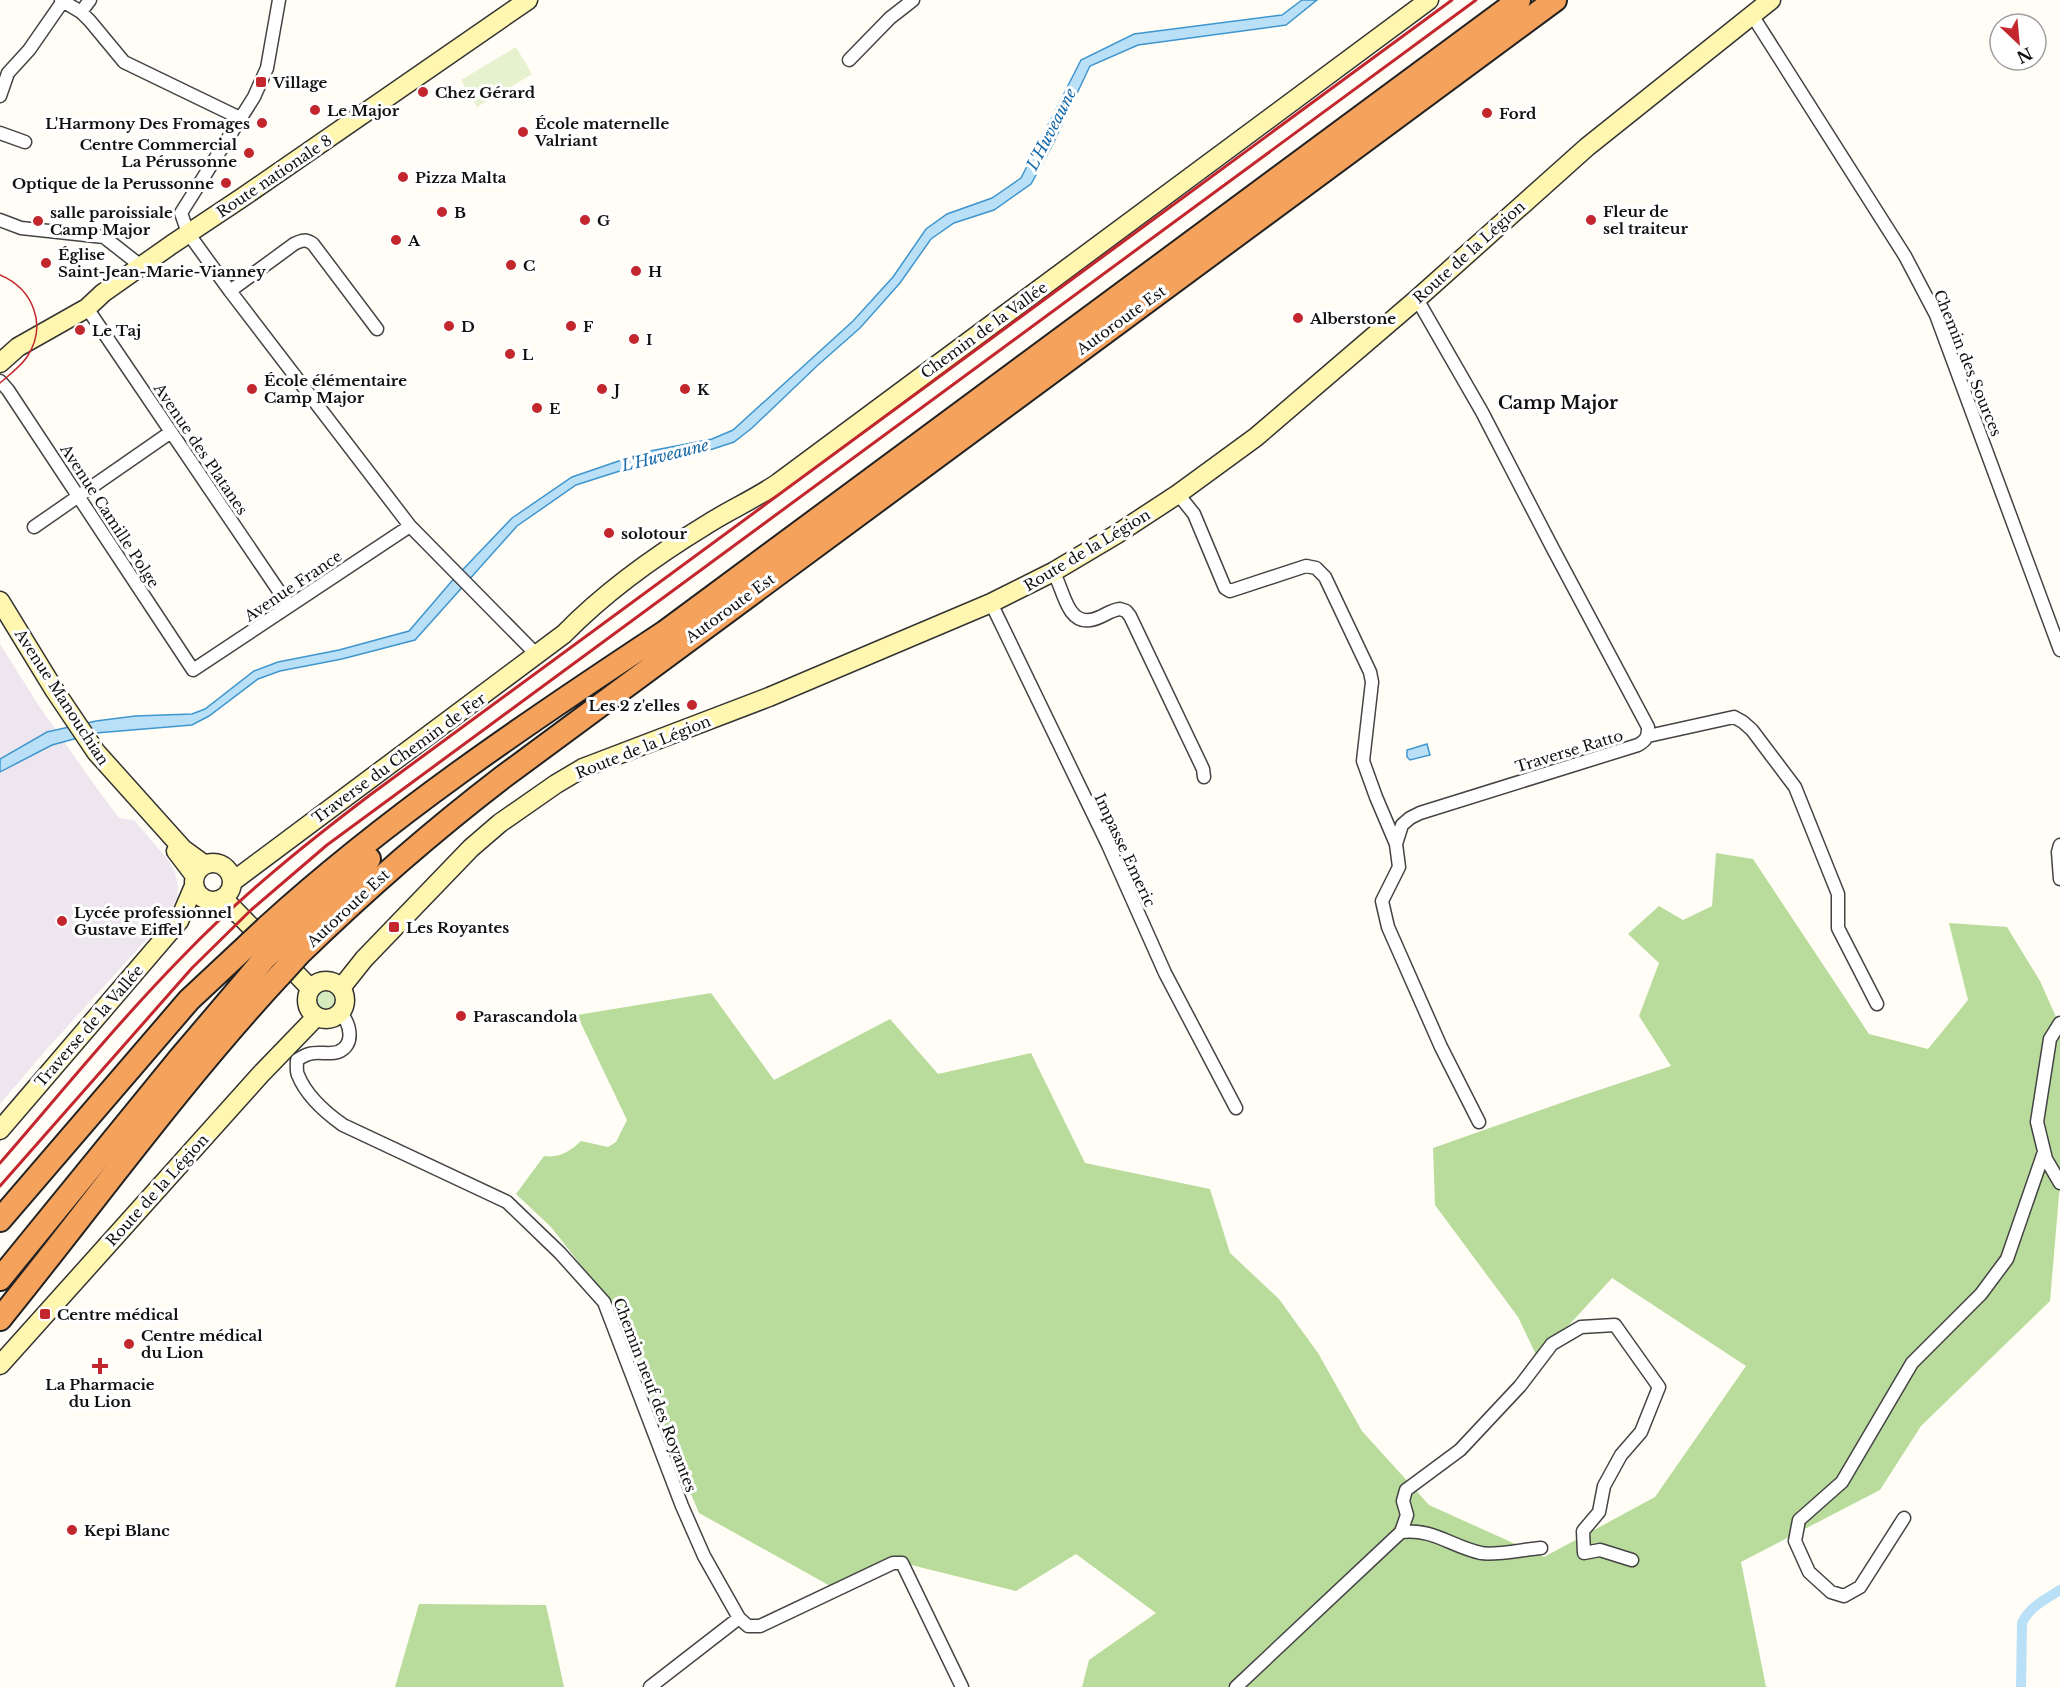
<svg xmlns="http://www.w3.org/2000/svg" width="2060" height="1687" viewBox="0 0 2060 1687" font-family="'Libre Baskerville',serif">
<rect width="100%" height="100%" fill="#fffdf5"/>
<path fill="#eee6ef" d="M0,644L39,706L98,790L119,818L134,820L168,860L175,872L178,886L177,898L168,916L46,1050L0,1104Z"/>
<path fill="#d5ebbd" d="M312 1001a13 13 0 1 1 26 0a13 13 0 1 1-26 0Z"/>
<path fill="#b9dc9c" d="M1716,853L1753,859L1869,1034L1928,1049L1968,1000L1949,923L2007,927L2040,981L2060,1026V1183L2050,1301L1921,1426L1880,1490L1741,1562L1766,1687H1082L1089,1660L1156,1613L1076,1554L1016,1591L895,1561L832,1587L699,1513L607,1298L551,1227L516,1194L544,1156C560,1158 569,1152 581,1141L608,1147L616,1142L627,1120L577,1015L711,993L774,1080L890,1019L938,1074L1031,1053L1085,1163L1210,1189L1230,1253L1279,1299L1318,1353L1362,1431L1429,1505L1544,1557L1655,1497L1746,1366L1612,1278L1538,1359L1518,1317L1435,1205L1433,1148L1572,1099L1671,1066L1639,1016L1659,963L1628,934L1659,906L1683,920L1712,906Z
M419,1604L546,1605L564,1687H395Z"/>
<path fill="#e6f2cf" d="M516,47L532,74L477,107L461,80Z"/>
<path fill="#b9e0f7" stroke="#3f96cf" stroke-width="1.5" d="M1302,0H1317L1286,25L1138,45L1090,66L1052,146L1031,184L994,210L954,223L931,239L900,283L860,328L818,365L752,428L734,442L713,449L648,462L576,485L517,526L415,640L342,659L280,671L258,679L209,716L192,725L96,733L52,745L0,772V759L47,732L96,721L135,716L192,714L205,709L254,671L278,662L339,650L409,631L451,582L512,518L572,477L645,452L712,439L733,430L853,321L893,277L926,229L947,214L992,198L1021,178L1081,60L1134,34L1282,15Z
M1427,744L1430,755L1410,760L1407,757V750Z"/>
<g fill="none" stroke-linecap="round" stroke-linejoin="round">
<path stroke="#b9e0f7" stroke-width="10" d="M2021,1687L2022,1623C2029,1607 2046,1599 2060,1590"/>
<g stroke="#444" stroke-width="15">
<path id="street" d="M61,0L81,12L90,21L124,62L242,119
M279,0L267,68L254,97L181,213L188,233L230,291L410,526L537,655
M81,12L90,0
M1752,15L1905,256L1936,315L2060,650
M849,60L890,18L913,0
M0,96L8,73L29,50L63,1
M0,133L25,142
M0,220L21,228L104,237L141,266
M230,291L294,244C302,240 306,239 313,244L377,329
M1417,299L1482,412L1552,547L1648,727C1648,736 1647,740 1638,745L1420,813L1410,818L1402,825L1396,844L1399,867L1382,901L1388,927L1441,1047L1479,1122
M87,308L289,606
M0,381L8,390L193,670L410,526
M1178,494L1194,514L1225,588L1230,591L1306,566L1316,568L1325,577L1370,672L1372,682L1363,761L1376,797L1396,844
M34,527L171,432
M1053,572C1063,586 1066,624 1090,620C1101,619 1109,610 1120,609L1126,611L1130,616L1203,769L1204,777
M991,603L1108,845L1165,973L1236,1108
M1648,736L1734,717L1743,722L1752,730L1795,787L1838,894V928L1877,1004
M2060,845L2058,852L2060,879
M340,1012C350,1023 356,1045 338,1052C329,1055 318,1051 309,1054C305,1055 300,1058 297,1060C297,1065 296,1071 298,1075C306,1095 326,1113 343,1125L507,1202L560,1253L604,1302L682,1506L704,1556L739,1618L748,1626H760L893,1563H902L962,1687
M2060,1023L2050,1039L2037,1122L2046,1159L2060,1183
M1904,1518L1860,1587L1844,1596L1831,1592L1809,1572L1795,1541L1799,1520L1842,1482L1912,1363L1981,1294L2007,1259L2044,1152
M1401,1532C1433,1528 1452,1547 1481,1553C1494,1556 1526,1549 1541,1548
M650,1687L739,1618
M1236,1687L1401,1532L1407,1515L1403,1501L1406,1490L1460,1450L1520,1386L1552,1344L1581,1327L1615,1325L1659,1387L1641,1432L1621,1455L1604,1486L1599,1512L1583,1531L1584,1553L1600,1550L1632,1560"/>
</g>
<g stroke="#333" stroke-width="21">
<path id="secondary" d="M0,363L18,347L87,308L103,293L171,245L243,197L528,0
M0,601L55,691L96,752L183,849L205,865
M176,851L195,876
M194 882a19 19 0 1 1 38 0a19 19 0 1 1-38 0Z
M232,882L564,634C606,591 655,556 706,525C729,510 755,499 778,483L1429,0
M223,898L310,988
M307 1000a19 19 0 1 1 38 0a19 19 0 1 1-38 0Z
M341,988L364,959L471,848L500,823L556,784L583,768L769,697L991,603L1053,572L1117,534L1178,494L1256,437L1417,299L1587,147L1771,0
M0,1130L179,921L194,886
M0,1365L260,1075L316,1017"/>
</g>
<g stroke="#222" stroke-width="26">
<path id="highway" d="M267,927C389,816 527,723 665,632L1519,0
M281,942L369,859
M299,954C365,890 430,833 503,777L1555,0
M0,1220L189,1000L250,943
M0,1279L180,1058L265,958
M0,1319C93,1204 179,1084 280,975"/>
</g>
<use href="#street" stroke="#fff" stroke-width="12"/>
<use href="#secondary" stroke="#fff6b0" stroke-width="18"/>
<use href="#highway" stroke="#f5a25d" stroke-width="22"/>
<path stroke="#c4262e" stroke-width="1.5" d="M0,275C33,289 48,325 27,357C20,367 9,375 0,383"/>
<path stroke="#c4262e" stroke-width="3" d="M0,1163C61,1093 119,1021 184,955C241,896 304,845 370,795L1452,0
M0,1186L192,968L251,910L327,845L1476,0"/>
<g stroke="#222" stroke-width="26" stroke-linecap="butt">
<path id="highway-bridge" d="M250,943L267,927
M265,958L281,942
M280,975L299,954"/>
</g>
<use href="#highway-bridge" stroke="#f5a25d" stroke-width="22"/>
</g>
<g fill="#c4262e" stroke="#fff" stroke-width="2">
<rect x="255" y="76" width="12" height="12" rx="3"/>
<circle cx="423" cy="92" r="6"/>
<circle cx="315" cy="110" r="6"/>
<circle cx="1487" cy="113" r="6"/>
<circle cx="262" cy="123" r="6"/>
<circle cx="523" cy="132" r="6"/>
<circle cx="249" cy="153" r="6"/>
<circle cx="403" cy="177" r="6"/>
<circle cx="226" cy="183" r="6"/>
<circle cx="442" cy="212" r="6"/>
<circle cx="585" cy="220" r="6"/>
<circle cx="1591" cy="220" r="6"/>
<circle cx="38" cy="221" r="6"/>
<circle cx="396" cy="240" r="6"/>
<circle cx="46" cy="263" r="6"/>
<circle cx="511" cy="265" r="6"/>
<circle cx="636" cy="271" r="6"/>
<circle cx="1298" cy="318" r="6"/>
<circle cx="449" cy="326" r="6"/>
<circle cx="571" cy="326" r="6"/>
<circle cx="80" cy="330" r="6"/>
<circle cx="634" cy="339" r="6"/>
<circle cx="510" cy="354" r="6"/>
<circle cx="252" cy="389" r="6"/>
<circle cx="602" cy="389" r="6"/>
<circle cx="685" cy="389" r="6"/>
<circle cx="537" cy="408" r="6"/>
<circle cx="609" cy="533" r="6"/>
<circle cx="692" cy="705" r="6"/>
<circle cx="62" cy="921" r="6"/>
<rect x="388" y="921" width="12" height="12" rx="3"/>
<circle cx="461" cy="1016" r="6"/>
<rect x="39" y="1308" width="12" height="12" rx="3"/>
<circle cx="129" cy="1344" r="6"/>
<path d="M97 1357h6v6h6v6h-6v6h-6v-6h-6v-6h6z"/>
<circle cx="72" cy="1530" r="6"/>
</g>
<g text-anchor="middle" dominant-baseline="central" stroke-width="6" stroke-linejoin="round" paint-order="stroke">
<g font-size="15" font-weight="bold" fill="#111" stroke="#fff" text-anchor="start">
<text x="273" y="82">Village</text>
<text x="435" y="92">Chez Gérard</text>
<text x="327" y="110">Le Major</text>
<text x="1499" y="113">Ford</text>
<text x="250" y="123" text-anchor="end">L'Harmony Des Fromages</text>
<text x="535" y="123">École maternelle<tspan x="535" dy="17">Valriant</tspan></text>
<text x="237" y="144" text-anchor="end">Centre Commercial<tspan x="237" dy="17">La Pérussonne</tspan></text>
<text x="415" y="177">Pizza Malta</text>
<text x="214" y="183" text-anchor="end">Optique de la Perussonne</text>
<text x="1603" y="211">Fleur de<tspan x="1603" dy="17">sel traiteur</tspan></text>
<text x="50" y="212">salle paroissiale<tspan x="50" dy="17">Camp Major</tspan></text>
<text x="454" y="212">B</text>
<text x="597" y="220">G</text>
<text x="408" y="240">A</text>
<text x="58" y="254">Église<tspan x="58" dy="17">Saint-Jean-Marie-Vianney</tspan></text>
<text x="523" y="265">C</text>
<text x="648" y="271">H</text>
<text x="1310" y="318">Alberstone</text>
<text x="461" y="326">D</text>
<text x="583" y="326">F</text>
<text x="92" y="330">Le Taj</text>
<text x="646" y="339">I</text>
<text x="522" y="354">L</text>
<text x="264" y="380">École élémentaire<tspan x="264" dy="17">Camp Major</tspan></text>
<text x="614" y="389">J</text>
<text x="697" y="389">K</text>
<text x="549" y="408">E</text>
<text x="621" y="533">solotour</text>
<text x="680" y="705" text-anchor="end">Les 2 z'elles</text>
<text x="74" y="912">Lycée professionnel<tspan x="74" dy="17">Gustave Eiffel</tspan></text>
<text x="406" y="927">Les Royantes</text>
<text x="473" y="1016">Parascandola</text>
<text x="57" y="1314">Centre médical</text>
<text x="141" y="1335">Centre médical<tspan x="141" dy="17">du Lion</tspan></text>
<text x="100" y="1384" text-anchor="middle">La Pharmacie<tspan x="100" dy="17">du Lion</tspan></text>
<text x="84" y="1530">Kepi Blanc</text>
</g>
<g font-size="15" fill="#111" stroke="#fff">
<text transform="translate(274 176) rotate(-34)">Route nationale 8</text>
<text transform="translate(1469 252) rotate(-42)">Route de la Légion</text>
<text transform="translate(1121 320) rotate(-36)">Autoroute Est</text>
<text transform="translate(984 330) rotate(-36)">Chemin de la Vallée</text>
<text transform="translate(1968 363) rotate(68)">Chemin des Sources</text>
<text transform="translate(201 449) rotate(56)">Avenue des Platanes</text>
<text transform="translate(110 516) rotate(57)">Avenue Camille Polge</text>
<text transform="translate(1087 550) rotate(-31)">Route de la Légion</text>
<text transform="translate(293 586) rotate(-34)">Avenue France</text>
<text transform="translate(730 608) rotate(-36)">Autoroute Est</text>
<text transform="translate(62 697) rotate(57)">Avenue Manouchian</text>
<text transform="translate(643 747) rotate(-22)">Route de la Légion</text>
<text transform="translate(1569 751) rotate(-17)">Traverse Ratto</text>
<text transform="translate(399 758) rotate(-36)">Traverse du Chemin de Fer</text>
<text transform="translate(1125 850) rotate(65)">Impasse Emeric</text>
<text transform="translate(348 908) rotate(-43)">Autoroute Est</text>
<text transform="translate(89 1026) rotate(-49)">Traverse de la Vallée</text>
<text transform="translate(157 1190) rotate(-48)">Route de la Légion</text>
<text transform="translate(655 1395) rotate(69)">Chemin neuf des Royantes</text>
</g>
<g font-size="16" font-style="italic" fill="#1768a6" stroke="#fff">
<text transform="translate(1051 129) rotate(-63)">L'Huveaune</text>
<text transform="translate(665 455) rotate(-14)">L'Huveaune</text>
</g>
<g font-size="18" font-weight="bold" fill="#111" stroke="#fff">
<text x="1558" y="403">Camp Major</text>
</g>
</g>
<g transform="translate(2018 42) rotate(154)"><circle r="28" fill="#ffffff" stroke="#a0a0a0" stroke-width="1.5"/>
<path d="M0-4.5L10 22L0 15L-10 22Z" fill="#c4262e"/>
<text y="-9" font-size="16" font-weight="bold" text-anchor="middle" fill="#111111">N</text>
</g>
</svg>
